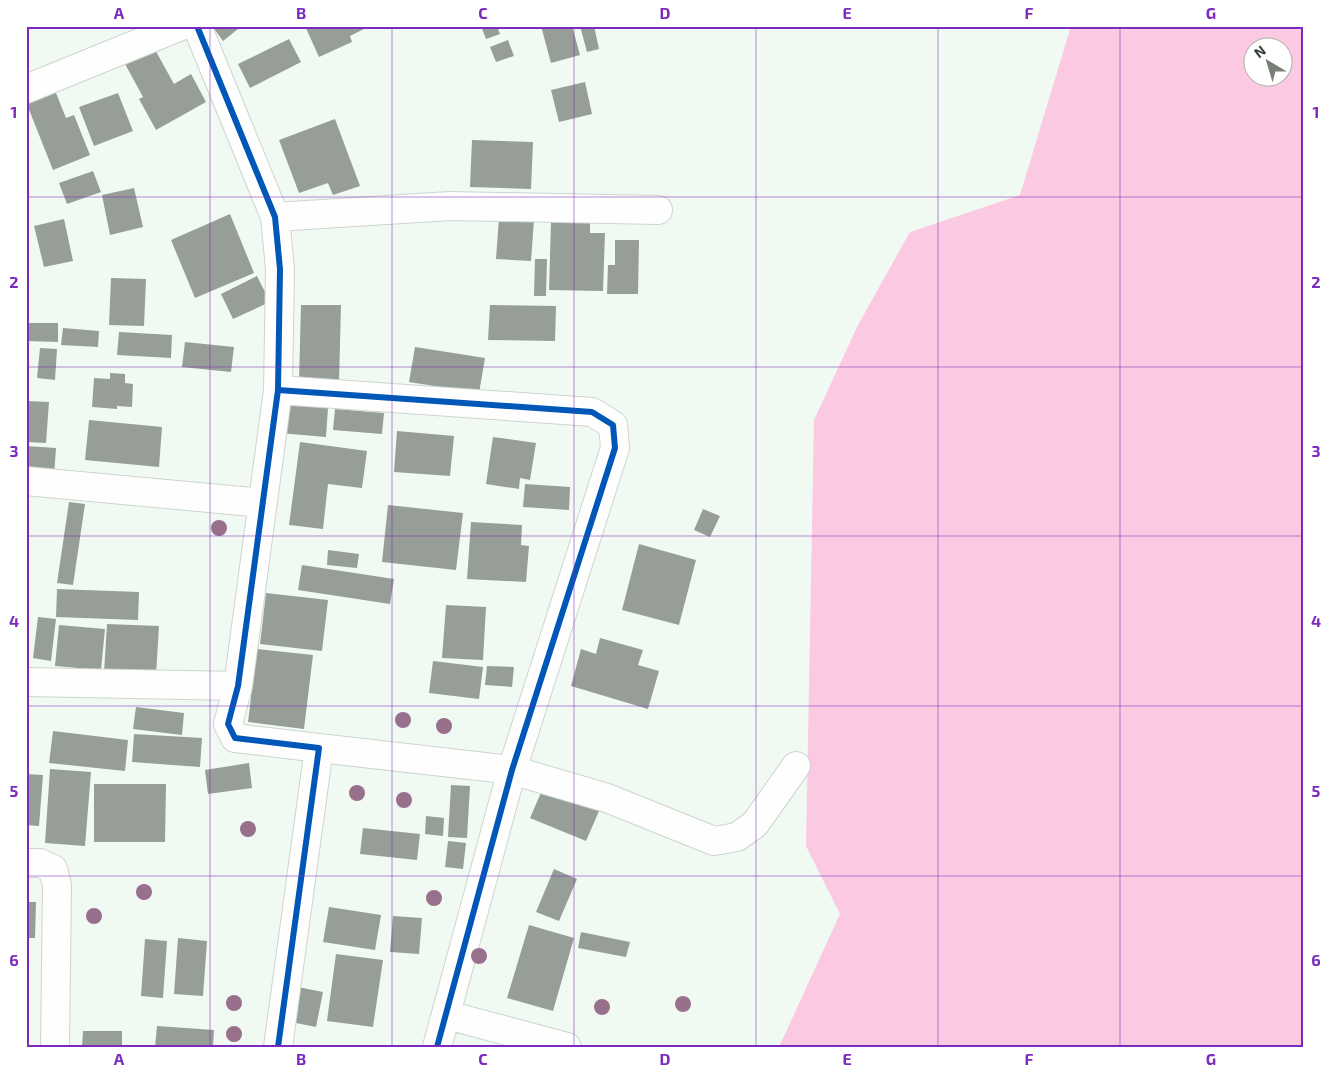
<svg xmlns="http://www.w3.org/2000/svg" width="1330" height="1073" viewBox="0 0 1330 1073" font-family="'Exo 2',sans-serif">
<rect width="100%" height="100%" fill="#f1faf2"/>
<path fill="#fbc9e2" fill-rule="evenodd" d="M1071,26H1304V1047H779L840,914L806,846L814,420L858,325L910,232L1020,195ZM1252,48H1282V78H1252Z"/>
<path fill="#969e97" d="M212,26H236L238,29L223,41Z
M305,26H370L350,36L352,42L319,57Z
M481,26H497L500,34L486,39Z
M541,26H572L580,55L551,63Z
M580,26H594L599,49L587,52Z
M289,39L301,62L250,88L238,64Z
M508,40L514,56L496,62L490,47Z
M153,46L174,84L191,74L206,102L156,130L139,99L143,97L124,62Z
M585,82L592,114L559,122L551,90Z
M54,88L66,118L74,115L90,155L53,170L26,102Z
M118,93L133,131L94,146L79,107Z
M335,119L360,186L333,195L328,183L299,193L279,140Z
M472,140L533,142L531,189L470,187Z
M93,171L101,192L67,204L59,183Z
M134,188L143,227L110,235L102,195Z
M230,214L254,273L195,298L171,240Z
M499,217L534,220L531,261L496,259Z
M64,219L73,261L44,267L34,226Z
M551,222L590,223V233H605L603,291L549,290Z
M615,240H639L638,294H607L608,265H615Z
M535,259H547L546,296H534Z
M257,276L270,302L233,319L221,294Z
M111,278L146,279L144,326L109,325Z
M301,305H341L339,382L299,381Z
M490,305L556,306L555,341L488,340Z
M26,323H58V342L26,341Z
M63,328L99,331L98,347L61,345Z
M119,332L172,335L171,358L117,355Z
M185,342L234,347L231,372L182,367Z
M415,347L485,358L479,393L409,382Z
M40,348L57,349L55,380L37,378Z
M110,373L125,374V383L133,384L132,407L117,406V409L92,407L94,378L110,379Z
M26,401L49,402L46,443L26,442Z
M282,404L328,408L326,437L279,433Z
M335,409L384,413L382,434L333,430Z
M89,420L162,427L159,467L85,460Z
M397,431L454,436L450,476L394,472Z
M493,437L536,443L530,480L520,478L519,489L486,484Z
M300,442L367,451L362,488L328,484L323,529L289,525Z
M26,446L56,448L54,476L26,474Z
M525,484L570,487L569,510L523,507Z
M69,502L85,504L73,585L57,583Z
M388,505L463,513L456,570L382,562Z
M703,509L720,516L710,537L694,530Z
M471,522L522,525L521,545L529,546L526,582L467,579Z
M639,544L696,560L679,625L622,610Z
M328,550L359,554L357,568L327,565Z
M302,565L394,579L390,604L298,590Z
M57,589L139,592L138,620L56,617Z
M266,593L328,600L322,651L260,644Z
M446,605L486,607L483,660L442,658Z
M38,617L56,619L51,661L33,658Z
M107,624L159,626L156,675L104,672Z
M59,625L105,629L101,670L55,666Z
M600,638L643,650L638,665L659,671L648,709L571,686L581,649L596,654Z
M257,649L313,655L304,729L248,722Z
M433,661L483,667L479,699L429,693Z
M487,666L514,667L512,687L485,685Z
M136,707L184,713L182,735L133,729Z
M53,731L128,740L125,771L49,763Z
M134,734L202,738L200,767L132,762Z
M249,763L252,788L208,794L205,770Z
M50,769L91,772L85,846L45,843Z
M26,774L43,775L39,826L26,825Z
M94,784H166L165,842H94Z
M451,785L470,786L467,838L448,837Z
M543,788L599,811L586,841L530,818Z
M426,816L444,818L443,836L425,834Z
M363,828L420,834L417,860L360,854Z
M448,841L466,843L463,869L445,867Z
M554,869L577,879L559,921L536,912Z
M26,902H36L35,938H26Z
M329,907L381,915L375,950L323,942Z
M393,916L422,918L419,954L390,952Z
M529,925L574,938L553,1011L507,998Z
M581,932L630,942L626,957L578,948Z
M178,938L207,941L203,996L174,994Z
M145,939L167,941L163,998L141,996Z
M336,954L383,960L373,1027L327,1021Z
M298,987L323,992L316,1027L291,1022Z
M157,1026L214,1030L213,1047H155Z
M83,1031H122V1047H82Z"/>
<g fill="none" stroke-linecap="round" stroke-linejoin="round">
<g stroke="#cdd5ce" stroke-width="30">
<path id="minor" d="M197,26L275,217L280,269L278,390L238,686L228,724L235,738L319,748L278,1047
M26,89L181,26
M275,217L450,206L658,210
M278,390L592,412L613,425L615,448L512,770L437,1047
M26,481L263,503
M26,682L238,686
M319,748L512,770L607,798L714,841L737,837L755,824L796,766
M26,863H40L53,869L57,885L55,1047
M447,1015L567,1047"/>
</g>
<use href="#minor" stroke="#fdfefd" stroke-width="28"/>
<g stroke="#fff" stroke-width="9">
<path id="cycleway" d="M197,26L275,217L280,269L278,390L238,686L228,724L235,738L319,748L278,1047
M278,390L592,412L613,425L615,448L512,770L437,1047"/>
</g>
<use href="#cycleway" stroke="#0057b8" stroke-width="6"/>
</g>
<g fill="#98708b">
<circle cx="219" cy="528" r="8"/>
<circle cx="403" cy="720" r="8"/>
<circle cx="444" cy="726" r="8"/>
<circle cx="357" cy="793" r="8"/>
<circle cx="404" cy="800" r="8"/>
<circle cx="248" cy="829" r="8"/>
<circle cx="144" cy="892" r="8"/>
<circle cx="434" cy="898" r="8"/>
<circle cx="94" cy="916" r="8"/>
<circle cx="479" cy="956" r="8"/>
<circle cx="234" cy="1003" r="8"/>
<circle cx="683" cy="1004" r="8"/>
<circle cx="602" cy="1007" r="8"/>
<circle cx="234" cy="1034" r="8"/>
</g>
<path fill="none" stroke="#7b2cbf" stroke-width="1" stroke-opacity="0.55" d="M210,26V1047M392,26V1047M574,26V1047M756,26V1047M938,26V1047M1120,26V1047M26,197H1304M26,367H1304M26,536H1304M26,706H1304M26,876H1304"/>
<rect width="1330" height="1073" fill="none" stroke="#ffffff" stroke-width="55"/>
<g transform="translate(1268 62) rotate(322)"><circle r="24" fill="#ffffff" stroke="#aeb2af"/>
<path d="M0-4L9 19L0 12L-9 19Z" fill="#778078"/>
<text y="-8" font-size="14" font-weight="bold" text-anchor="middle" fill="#353e36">N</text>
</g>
<rect x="28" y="28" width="1274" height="1018" fill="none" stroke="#7b2cbf" stroke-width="2"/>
<g font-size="16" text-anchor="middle" font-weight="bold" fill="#7b2cbf">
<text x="119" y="19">A</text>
<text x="301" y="19">B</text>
<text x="483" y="19">C</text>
<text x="665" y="19">D</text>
<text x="847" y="19">E</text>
<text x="1029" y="19">F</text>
<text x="1211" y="19">G</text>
<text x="14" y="118">1</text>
<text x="1316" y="118">1</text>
<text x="14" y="288">2</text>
<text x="1316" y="288">2</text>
<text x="14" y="457">3</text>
<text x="1316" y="457">3</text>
<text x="14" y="627">4</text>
<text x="1316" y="627">4</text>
<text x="14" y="797">5</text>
<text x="1316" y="797">5</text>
<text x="14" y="966">6</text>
<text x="1316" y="966">6</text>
<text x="119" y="1065">A</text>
<text x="301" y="1065">B</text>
<text x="483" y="1065">C</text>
<text x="665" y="1065">D</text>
<text x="847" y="1065">E</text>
<text x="1029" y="1065">F</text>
<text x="1211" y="1065">G</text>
</g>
</svg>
